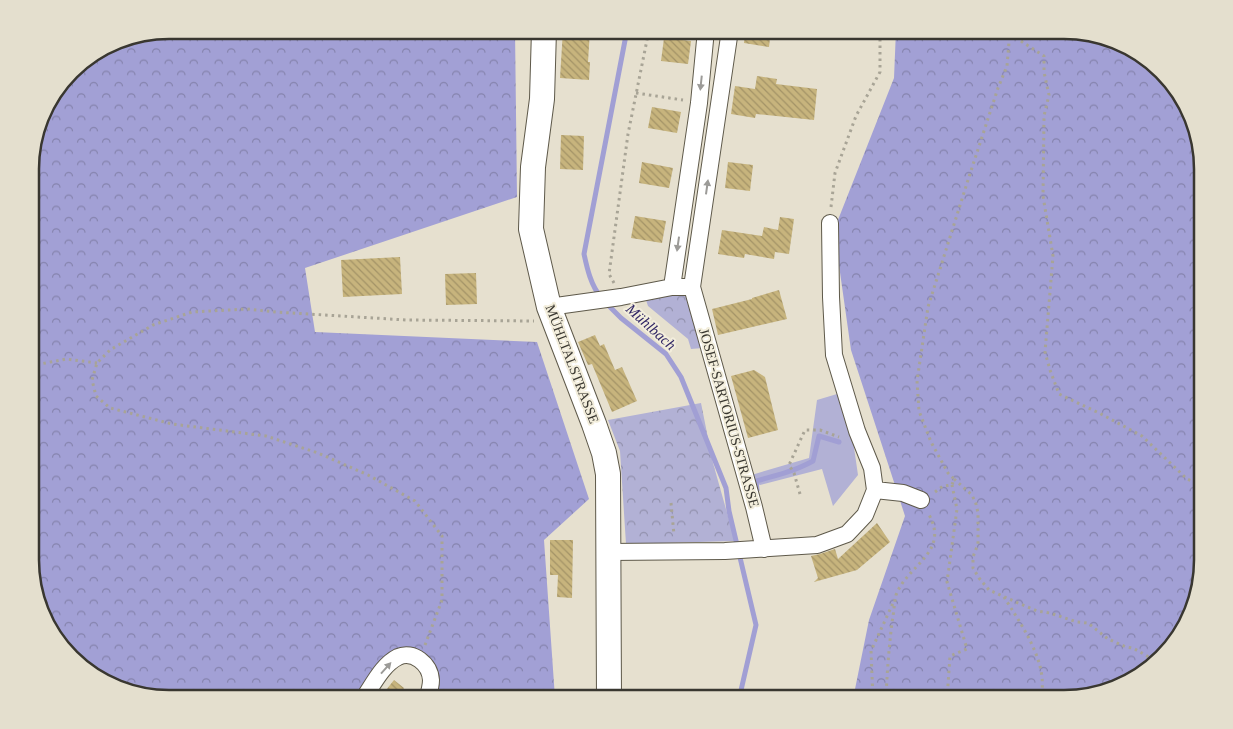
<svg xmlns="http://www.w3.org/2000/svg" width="1233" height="729" viewBox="0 0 1233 729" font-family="'Times New Roman',serif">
<defs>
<pattern id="forest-crowns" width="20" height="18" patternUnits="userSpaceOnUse" patternTransform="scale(1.25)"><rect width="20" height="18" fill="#a2a0d5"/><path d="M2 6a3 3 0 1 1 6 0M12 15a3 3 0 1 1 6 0" fill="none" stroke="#8583ad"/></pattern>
<pattern id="park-crowns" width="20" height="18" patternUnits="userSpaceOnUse" patternTransform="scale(1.25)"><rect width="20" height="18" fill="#b2b1d5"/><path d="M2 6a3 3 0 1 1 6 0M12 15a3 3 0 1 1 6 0" fill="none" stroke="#9291ad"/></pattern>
<pattern id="building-back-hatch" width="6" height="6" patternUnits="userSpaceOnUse" patternTransform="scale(1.25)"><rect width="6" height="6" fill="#c7b47d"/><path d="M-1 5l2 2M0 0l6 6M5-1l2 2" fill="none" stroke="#a39367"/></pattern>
</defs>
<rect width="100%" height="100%" fill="#e6e0cf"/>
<path fill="#b2b1d5" d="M837,394L851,427L858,475L833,506L822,469L760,485L748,476L809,458L817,400Z"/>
<path fill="url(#forest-crowns)" d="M169,30H515L517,197L305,268L315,332L537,342L589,499L544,540L555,698L594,697V699H435C434,691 434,666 431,661C429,656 422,651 416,649C389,639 368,679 355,698L356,699H169L99,680L53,637L31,578V151L44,107L77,65L116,40Z
M896,30H1064L1134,49L1180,92L1203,160V569L1184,630L1134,680L1073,699H853L869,620L905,516L851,350L834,230L894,78Z"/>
<path fill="url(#park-crowns)" d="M682,292L690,295L703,348L691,349L688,339L648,306L646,300Z
M701,403L713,463L735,541L626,544L620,451L608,420Z"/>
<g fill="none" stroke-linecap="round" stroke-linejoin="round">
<path stroke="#a19fd4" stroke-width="5" d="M601,297C591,286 587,268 584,254L627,30
M606,303L621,318L666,354L681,377L726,488L729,511L756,625L739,699
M757,490L756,481C775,476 795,471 813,461L819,436L839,442"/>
</g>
<path fill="url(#building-back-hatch)" d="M563,30H590L588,62H590L589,80L560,78Z
M745,30H771L769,47L744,43Z
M664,38L691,41L688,64L661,61Z
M757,76L777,79L776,84L817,89L814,120L756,114L755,118L731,114L735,86L755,89Z
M652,107L681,112L677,133L648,128Z
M561,135L584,136L583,170L560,169Z
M642,162L673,168L669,188L639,183Z
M728,162L753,165L750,191L725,188Z
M635,216L666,221L662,243L631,238Z
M780,217L794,219L789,254L775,252L774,259L745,254L744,258L718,254L722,230L762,236L764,227L778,230Z
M400,257L402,294L343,297L341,260Z
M476,273L477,304L446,305L445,274Z
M779,290L787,319L718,335L712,309L752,299V298Z
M595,335L600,346L604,344L615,370L622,367L637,401L612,412L592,364L588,365L578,342Z
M754,370L765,377L778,430L748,438L731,376Z
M877,523L890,542L857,570L814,582L818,578L811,556L820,554L835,549L838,559Z
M550,540H573L572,598L557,597L558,575H550Z
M394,680L404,688L396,698L386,690Z"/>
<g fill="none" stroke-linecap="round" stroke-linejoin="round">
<g stroke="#5e594a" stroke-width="18">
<path id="minor" d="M830,223L831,297L834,355L857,431L872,468L875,490
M672,287L699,103L706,30
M692,287L730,30
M549,307L621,297L672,287H692L754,507L764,549
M608,552L725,551L817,545L847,534L865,515L875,490L903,493L921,500
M363,699C373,685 382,665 398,657C413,650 430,664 431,680C431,686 429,693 427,699"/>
</g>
<g stroke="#5e594a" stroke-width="26">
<path id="secondary" d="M544,30L542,99L533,167L531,229L549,307L594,424L604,453L608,474L609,699"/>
</g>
<path stroke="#a8a496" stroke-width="3" stroke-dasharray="2.5 4" stroke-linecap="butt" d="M1010,34L1044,56V72L1049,95L1044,116L1043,196L1053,256L1045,352L1050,370L1059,394L1101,414L1142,436L1187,479L1203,486
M636,93L683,100
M831,207L835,173L856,116L880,72V30
M614,283L609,274L628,134L649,30
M31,367L35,365L66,359L97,363
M954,479L972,495L976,504L978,513V544L973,557V568L979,578L989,590L1018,603L1037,611L1050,613L1077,622L1088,623L1108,639L1126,647L1133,648L1154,660
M935,492L943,486L952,485L954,479L948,473L931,442L919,411L917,381L928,307L968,180L998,88L1007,66L1010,30
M800,494L794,473L789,465L805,430H820L839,437
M671,503L674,535
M1004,597C1021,624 1051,666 1040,699
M425,645L442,600V536L415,501L368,475L318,453L266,436L172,424L110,408L96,396L92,380L97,363L110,350L153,325L192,312L247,309L276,312L406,320L534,321
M1121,684L1122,680L1131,677L1136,678
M873,699L871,651L894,601
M886,699C887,672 889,648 892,622C894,613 894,603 896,595C908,564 951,552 928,513
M947,699L950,656L967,649L947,582L957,509L952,485"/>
<use href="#minor" stroke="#fff" stroke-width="16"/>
<use href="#secondary" stroke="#fff" stroke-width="24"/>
</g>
<defs><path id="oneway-solid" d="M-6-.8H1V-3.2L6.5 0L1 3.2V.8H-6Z" transform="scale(1.25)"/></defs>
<g fill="#9c9b98">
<use href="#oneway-solid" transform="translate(701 83) rotate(96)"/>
<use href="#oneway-solid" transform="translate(707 187) rotate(-82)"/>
<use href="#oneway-solid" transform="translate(678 244) rotate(98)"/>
<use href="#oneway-solid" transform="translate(386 668) rotate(-48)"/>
</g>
<g text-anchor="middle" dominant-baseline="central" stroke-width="4" stroke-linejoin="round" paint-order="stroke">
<g font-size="14" fill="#393730" stroke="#f3eedc">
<text transform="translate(572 364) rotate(69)">MÜHLTALSTRASSE</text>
<text transform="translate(729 418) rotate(74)">JOSEF-SARTORIUS-STRASSE</text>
</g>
<g font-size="15" font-style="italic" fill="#302665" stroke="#f3eedc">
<text transform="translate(651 327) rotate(42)">Mühlbach</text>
</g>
</g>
<path d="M0 0H1233V729H0ZM169 39H1064A130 130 0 0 1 1194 169V560A130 130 0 0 1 1064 690H169A130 130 0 0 1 39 560V169A130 130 0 0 1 169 39Z" fill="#e4dfce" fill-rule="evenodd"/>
<path fill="none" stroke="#393730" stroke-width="2.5" d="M169 39H1064A130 130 0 0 1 1194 169V560A130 130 0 0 1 1064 690H169A130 130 0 0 1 39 560V169A130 130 0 0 1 169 39Z"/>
</svg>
